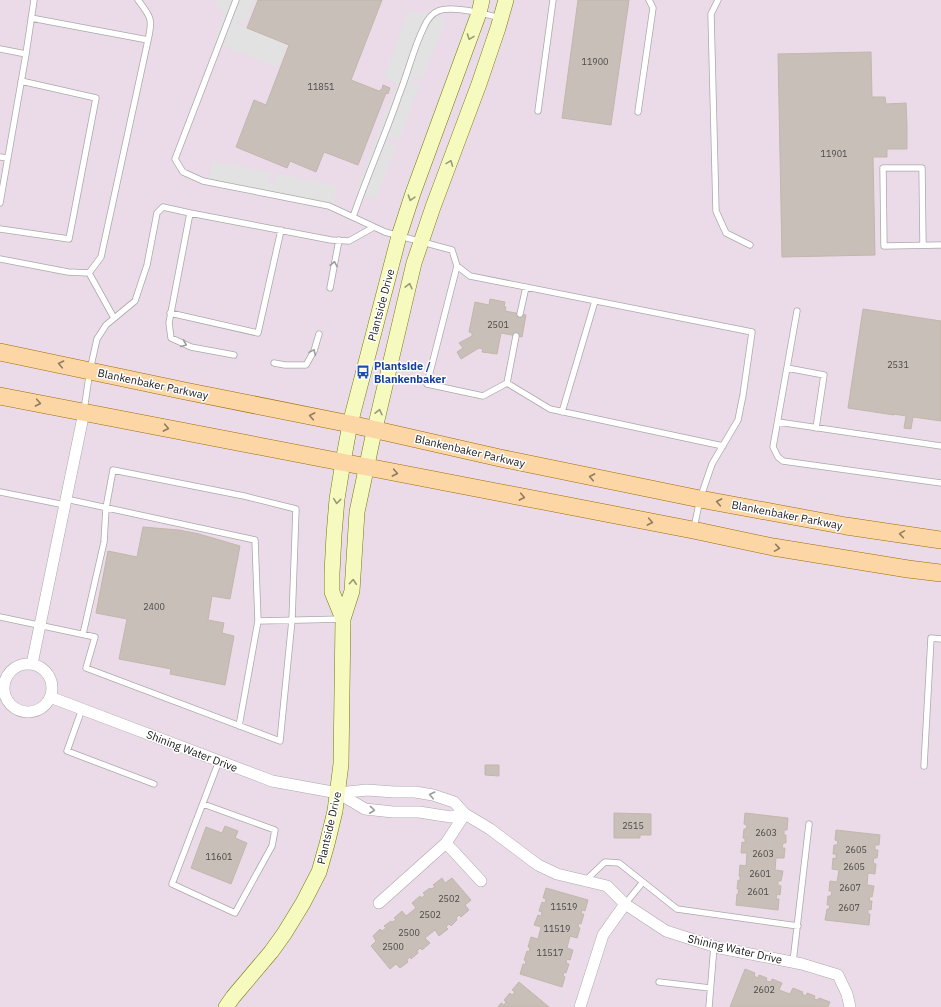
<svg xmlns="http://www.w3.org/2000/svg" width="941" height="1007" viewBox="0 0 941 1007" font-family="'IBM Plex Sans',sans-serif">
<rect width="100%" height="100%" fill="#f2efe9"/>
<path fill="#ebdbe8" d="M0,0H941V1007H0Z"/>
<path fill="#e2e2e2" d="M218,0H255L246,24L237,20L235,23L287,45L278,67L214,42L225,11L216,7Z
M409,11L422,15L423,12L446,19L422,79L414,76L412,79L413,82L420,84L399,140L393,138L389,139L388,141L390,144L396,146L376,200L356,191L397,83L384,77Z
M212,161L271,173L269,180L270,183H272L275,181L277,174L337,186L332,210L207,184Z"/>
<path fill="#c7bfb8" stroke="#c4b6ab" d="M258,0H382L351,80L379,91L382,89L383,85L390,88L388,94L386,93L358,165L324,152L316,172L290,161L287,168L236,147L254,100L266,105L289,45L247,28Z
M578,0H629L611,125L562,118Z
M871,52L872,97H885L886,104L906,103L907,126V149H887V157H873L875,255L782,257L778,54Z
M490,299L505,302L504,307H506L505,311L526,315L522,337L501,333L497,354L482,352L483,349L479,348L461,359L457,352L463,348L459,343L472,336V333L469,332L475,302L489,305Z
M863,309L941,321V421L913,417L911,429L904,428L906,416L894,414V415L848,408Z
M143,527L179,530L199,534L240,546L230,599L212,596L208,620L224,623L222,633L234,636L225,685L170,674L171,669L119,659L127,619L96,613L108,551L137,557Z
M485,765H499V776L485,775Z
M614,813L651,814V835H640V838H614Z
M745,813L788,818L787,830H784V835H786V843H783L782,848H785L784,858H776L775,870L783,871L781,881H778V885L781,886L780,895L777,894L776,899H779L778,910L736,905L737,894H738L739,889H737L738,880L740,881V876H739L740,865L746,866L747,853H741L742,842L745,843V838H743L744,829H746L747,825L744,824Z
M225,826L238,831L235,838L247,843L231,884L191,868L206,827L222,833Z
M836,830L880,835L879,845H875V850H878L877,858H874L873,863L876,864L875,874L868,873L867,885L874,886L872,897L870,896L869,901H872L871,910L868,909V914H870L869,925L825,920L827,909H829L830,905H827L828,896H831L832,891H829L830,881L837,882L839,870L832,869L833,858L836,859V854H833L834,845H837L838,841L835,840Z
M442,878L445,883L452,878L471,900L465,905L469,910L461,917L459,915L456,918L457,920L451,926L449,924L446,927L448,929L439,936L435,930L425,938L430,943L422,950L420,948L417,951L418,953L411,959L410,957L407,960L408,962L400,968L396,964L390,969L371,946L376,941L373,936L380,929L382,931L386,928L384,926L391,921L392,922L396,920L394,918L402,911L406,916L416,908L412,903L420,896L421,898L425,895L423,893L430,888L431,889L435,887L433,885Z
M546,888L588,900L585,911L582,910L581,914H584L581,924L579,923L578,927L580,928L577,938L570,936L567,948L573,950L570,960L567,959L566,963L569,964L566,973L564,972L563,976L565,977L562,987L520,974L523,964L525,965L526,961L524,960L527,951L529,952L530,948L528,947L531,937L538,939L541,927L534,925L538,915L541,916L542,912L539,911L542,902L545,903L546,899L543,898Z
M745,969L755,973L754,976L758,978L759,975L767,978L766,981L771,982L772,979L782,983L779,990L790,994L793,988L803,992L802,994L806,996L807,993L815,996L814,999L818,1000L819,998L830,1002L828,1007H730Z
M519,982L549,1007H498L501,1003L504,1005L506,1002L504,1000L510,993L512,995L515,992L512,990Z"/>
<g fill="none" stroke-linecap="round" stroke-linejoin="round">
<g stroke="#a9a9a9" stroke-width="7">
<path id="lane" d="M138,0C151,17 153,19 148,40
M236,0L175,159L183,172L203,181L329,206L385,232L452,250L457,266L470,276L752,332L743,395L738,420L712,464L700,499L694,528
M718,0L711,14L716,211L726,233L750,245
M31,18L148,40L101,257L89,273L114,318
M0,49L26,54
M538,111L553,0
M638,112L653,8L649,0
M0,157L8,158
M0,203L26,54L34,0
M190,213L169,323L171,338L191,347L234,355
M353,217C367,176 385,136 399,95C408,73 413,49 424,27C427,20 431,14 438,11C453,5 485,14 500,18
M0,229L69,239L96,98L21,81
M923,245L922,168H883L884,246L941,245
M0,259L68,272L89,273
M457,266L427,384L483,396L507,383L550,409L723,446
M330,288L339,240
M797,311L773,447L778,457L783,461L941,483
M170,313L258,333L281,230
M520,314L526,287
M274,363L285,365H306L314,351L319,334
M787,368L824,375L816,428
M507,383L516,336
M84,410L90,370L97,339L106,325L135,301L147,265L157,213L163,207L190,213L331,240L349,241L374,227
M562,412L595,301
M778,422L941,446
M0,492L65,505
M66,499L255,540L258,621L343,619
M0,617L95,637L86,668L280,741L292,620L296,509L244,496L113,470L106,508L104,542L83,634
M82,709L67,751L154,784
M239,726L258,621
M924,766L931,638L941,639
M203,804L275,830L272,846L235,913L172,884L219,761
M586,880L605,862L619,863L677,909L798,926
M625,904L643,882
M793,962L809,824
M659,982L710,988
M709,1007L714,946"/>
</g>
<g stroke="#a9a9a9" stroke-width="12">
<path id="street" d="M32,664L84,412
M4 688a24 24 0 1 1 48 0a24 24 0 1 1-48 0Z
M50,697L272,781L338,793L367,790L394,792H415L433,795L454,802L465,814L490,829L538,865L557,874L607,886L625,904L666,931L691,939L720,948L802,964L838,975L847,994L850,1007
M338,793L365,809L393,812H419L451,817L465,814
M465,814L446,843L481,881
M379,903L446,843
M580,1007L603,935L625,904"/>
</g>
<g stroke="#707d05" stroke-width="16">
<path id="secondary" d="M343,619L332,592V573L334,535L337,499L343,462L350,424L399,236L413,193L479,13L482,0
M226,1007L233,997L271,952L284,934L303,903L319,872L327,844L335,811L341,764L343,619L352,591L357,512L372,441L414,263L433,207L479,84L498,28L506,0"/>
</g>
<g stroke="#a06b00" stroke-width="18">
<path id="primary" d="M0,352L185,391L350,424L500,458L700,499L846,526L941,540
M0,396L693,530L773,547L908,569L941,573"/>
</g>
<use href="#lane" stroke="#fff" stroke-width="5.5"/>
<use href="#street" stroke="#fff" stroke-width="11"/>
<use href="#secondary" stroke="#f7fabf" stroke-width="15"/>
<use href="#primary" stroke="#fcd6a4" stroke-width="17"/>
</g>
<defs><path id="oneway-chevron" d="M-2-3.5L2.5 0L-2 3.5" fill="none" stroke-width="1.6" stroke-linecap="round" stroke-linejoin="round"/></defs>
<g stroke="#979978">
<use href="#oneway-chevron" transform="translate(470 37) rotate(110)"/>
<use href="#oneway-chevron" transform="translate(450 163) rotate(-69)"/>
<use href="#oneway-chevron" transform="translate(411 198) rotate(108)"/>
<use href="#oneway-chevron" transform="translate(409 286) rotate(-76)"/>
<use href="#oneway-chevron" transform="translate(379 412) rotate(-77)"/>
<use href="#oneway-chevron" transform="translate(337 501) rotate(96)"/>
<use href="#oneway-chevron" transform="translate(353 582) rotate(-86)"/>
</g>
<g stroke="#9c9c9c">
<use href="#oneway-chevron" transform="translate(334 264) rotate(-79)"/>
<use href="#oneway-chevron" transform="translate(184 344) rotate(23)"/>
<use href="#oneway-chevron" transform="translate(313 352) rotate(-66)"/>
<use href="#oneway-chevron" transform="translate(432 795) rotate(-167)"/>
<use href="#oneway-chevron" transform="translate(372 810) rotate(6)"/>
</g>
<g stroke="#8f7c63">
<use href="#oneway-chevron" transform="translate(61 364) rotate(-168)"/>
<use href="#oneway-chevron" transform="translate(38 403) rotate(11)"/>
<use href="#oneway-chevron" transform="translate(312 416) rotate(-169)"/>
<use href="#oneway-chevron" transform="translate(166 428) rotate(11)"/>
<use href="#oneway-chevron" transform="translate(395 473) rotate(11)"/>
<use href="#oneway-chevron" transform="translate(592 477) rotate(-169)"/>
<use href="#oneway-chevron" transform="translate(522 497) rotate(11)"/>
<use href="#oneway-chevron" transform="translate(719 502) rotate(-169)"/>
<use href="#oneway-chevron" transform="translate(650 522) rotate(11)"/>
<use href="#oneway-chevron" transform="translate(902 534) rotate(-171)"/>
<use href="#oneway-chevron" transform="translate(777 548) rotate(9)"/>
</g>
<defs>
<g id="bus-bare" transform="scale(1.08)"><path d="M-5-6H5V4H4V6H2V4H-2V6H-4V4H-5ZM-3.5-4V0h7V-4ZM-3.5 1.2v1.5H-2V1.2ZM2 1.2v1.5H3.5V1.2Z" fill="#1a4fb4" stroke="#fff" stroke-width="2.5" paint-order="stroke"/></g>
</defs>
<g fill-rule="evenodd">
<use href="#bus-bare" x="363" y="372"/>
</g>
<g text-anchor="middle" dominant-baseline="central" stroke-width="3" stroke-linejoin="round" paint-order="stroke">
<g font-size="9" fill="#4b4948">
<text x="595" y="61">11900</text>
<text x="321" y="86">11851</text>
<text x="834" y="153">11901</text>
<text x="498" y="324">2501</text>
<text x="898" y="364">2531</text>
<text x="154" y="606">2400</text>
<text x="633" y="825">2515</text>
<text x="766" y="832">2603</text>
<text x="856" y="849">2605</text>
<text x="763" y="853">2603</text>
<text x="219" y="856">11601</text>
<text x="854" y="866">2605</text>
<text x="760" y="873">2601</text>
<text x="850" y="887">2607</text>
<text x="758" y="891">2601</text>
<text x="449" y="898">2502</text>
<text x="564" y="906">11519</text>
<text x="849" y="907">2607</text>
<text x="430" y="914">2502</text>
<text x="557" y="928">11519</text>
<text x="409" y="932">2500</text>
<text x="393" y="946">2500</text>
<text x="550" y="952">11517</text>
<text x="764" y="989">2602</text>
</g>
<g font-size="11" fill="#222" stroke="#fff">
<text transform="translate(381 305) rotate(-75)">Plantside Drive</text>
<text transform="translate(153 384) rotate(12)">Blankenbaker Parkway</text>
<text transform="translate(470 451) rotate(13)">Blankenbaker Parkway</text>
<text transform="translate(787 515) rotate(11)">Blankenbaker Parkway</text>
<text transform="translate(192 751) rotate(21)">Shining Water Drive</text>
<text transform="translate(329 828) rotate(-77)">Plantside Drive</text>
<text transform="translate(735 949) rotate(13)">Shining Water Drive</text>
</g>
<g font-size="11" font-weight="bold" fill="#164399" stroke="#fff" text-anchor="start">
<text x="374" y="366">Plantside /<tspan x="374" dy="13">Blankenbaker</tspan></text>
</g>
</g>
</svg>
